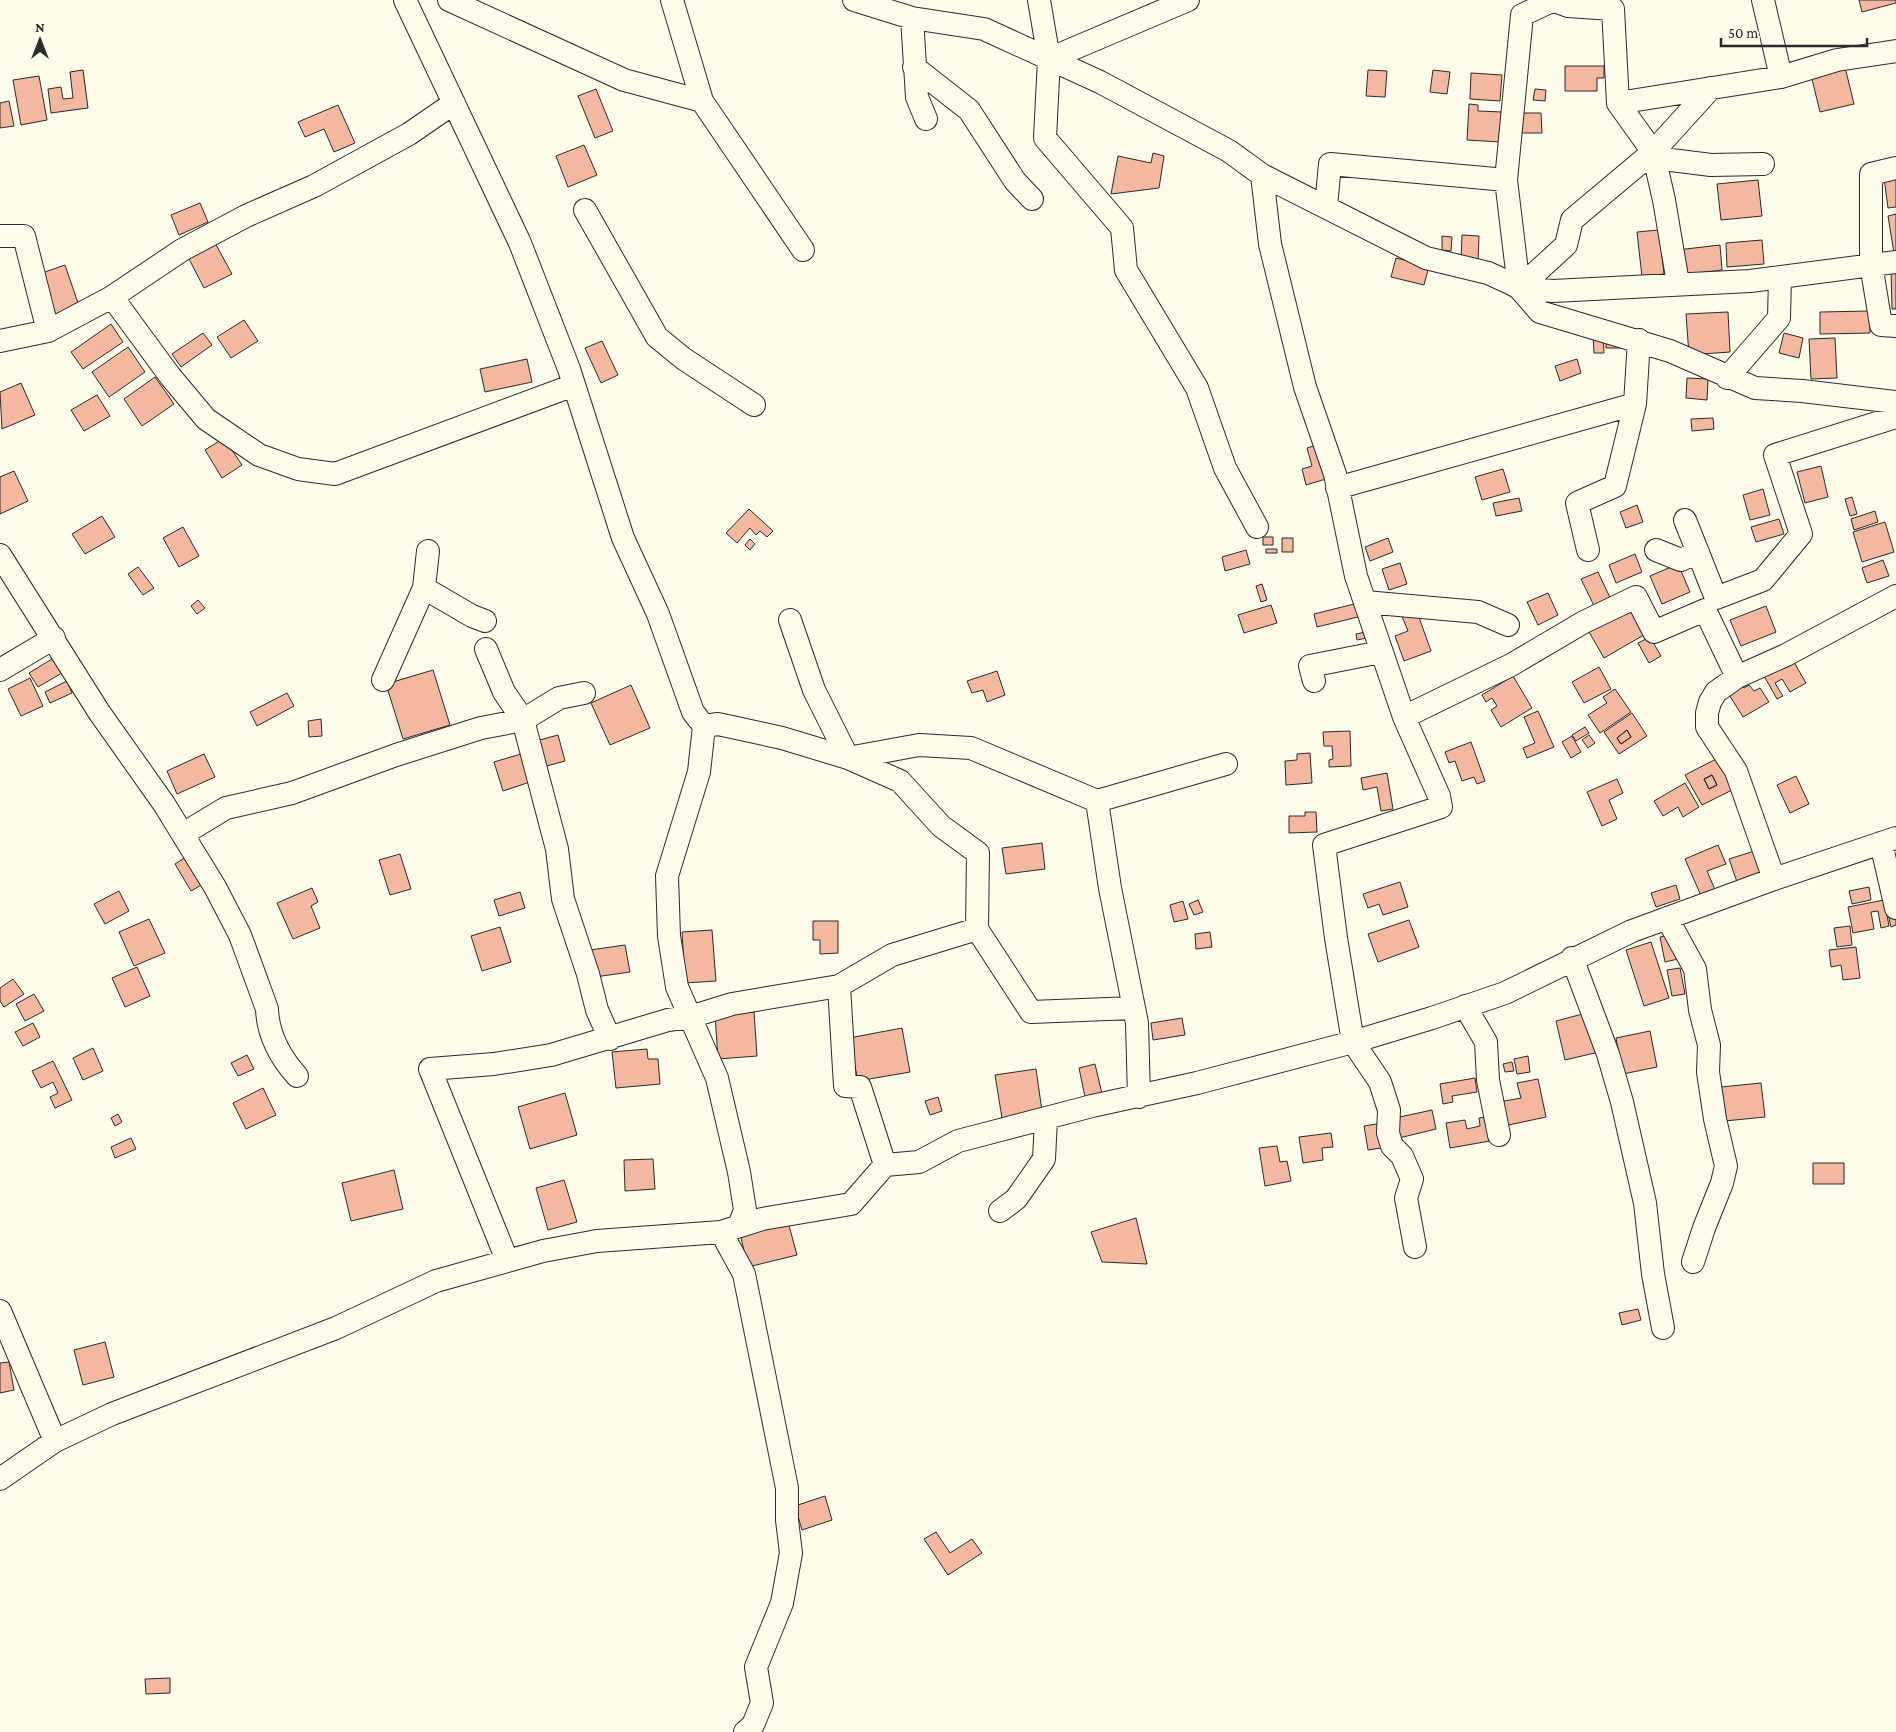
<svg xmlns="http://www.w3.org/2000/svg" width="1896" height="1732" viewBox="0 0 1896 1732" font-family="'Crimson Pro',serif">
<rect width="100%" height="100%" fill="#fdfbea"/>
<path fill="#f2b8a0" stroke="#2b2b2b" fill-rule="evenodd" d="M1859,0H1896V3L1862,12Z
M1565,66H1604V78H1597V91H1565Z
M1845,67L1854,104L1820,112L1811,75Z
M83,70L88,108L51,113L48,89L61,87L63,99L73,98L70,72Z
M1368,70L1387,71L1385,97L1366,96Z
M1433,70L1450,72L1447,94L1430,92Z
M1471,73L1502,75L1500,101L1470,99Z
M39,76L47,120L21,125L13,80Z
M596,89L613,131L595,138L578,96Z
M1535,89L1546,90L1545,101L1533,100Z
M9,101L14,126L0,128V103Z
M1469,104L1478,105V111L1502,112L1500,142L1467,140Z
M338,105L355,143L334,152L324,129L305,137L298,122Z
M1517,113H1541L1542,133H1518Z
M584,145L597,175L568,187L556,156Z
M1153,153L1164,156L1159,188L1111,194L1118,156L1151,163Z
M1896,176V207L1888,208L1884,178Z
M1758,180L1762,216L1721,220L1717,184Z
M200,203L208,222L179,235L171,215Z
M1896,214V253H1894L1888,216Z
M1659,230L1664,274L1642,277L1637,232Z
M1462,235L1479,236L1478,262H1461Z
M1442,236L1452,237L1451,251L1442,250Z
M1762,240L1764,264L1727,267L1726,243Z
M215,243L232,274L204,288L188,257Z
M1720,245L1722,270L1680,275L1677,250Z
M1396,258L1429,266L1424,285L1391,277Z
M65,265L79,306L53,315L39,274Z
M1891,269H1896V309H1892Z
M1870,311V333L1820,334V312Z
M1728,312L1730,352L1689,355L1686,314Z
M244,320L258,341L231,358L217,337Z
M111,324L123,342L83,369L71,352Z
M203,333L212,345L181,367L172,354Z
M1784,333L1803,338L1799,358L1779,353Z
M1603,334L1604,353H1594L1593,335Z
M1606,337L1623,348H1606Z
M1835,338L1837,378L1811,379L1809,339Z
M602,341L618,375L601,383L585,348Z
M128,347L145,372L109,397L92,372Z
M527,359L532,382L485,392L480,369Z
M1577,359L1581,373L1560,381L1555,366Z
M155,377L174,404L142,426L124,399Z
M1687,378L1708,379L1707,400L1686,398Z
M21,383L35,415L2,429L0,392Z
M97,395L110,416L84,431L71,410Z
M1713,418L1714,429L1692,431L1691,419Z
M224,438L242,465L222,478L205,450Z
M1326,442L1336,476L1306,485L1302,469L1312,466L1307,448Z
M1821,466L1828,497L1805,503L1797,472Z
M1503,469L1510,492L1482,500L1475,477Z
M14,471L28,501L0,514V477Z
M1763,489L1770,515L1750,520L1743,495Z
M1852,497L1857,514L1850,516L1845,499Z
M1519,498L1522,511L1496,516L1493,503Z
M1637,505L1643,522L1626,528L1620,512Z
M749,509L773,531L767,537L760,531L756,535L750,528L737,543L726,533Z
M1875,511L1878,522L1854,530L1851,519Z
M102,516L115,537L85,554L72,534Z
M1779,519L1784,534L1756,542L1751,527Z
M1885,522L1894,552L1862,562L1853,532Z
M183,527L199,556L179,567L163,538Z
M1263,537H1273V545H1263Z
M1282,538H1293V552H1282Z
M1388,538L1393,552L1370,561L1365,547Z
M750,539L755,544L750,550L745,545Z
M1266,549H1277V553H1266Z
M1246,550L1250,564L1225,571L1222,557Z
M1635,554L1642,572L1616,583L1609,565Z
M1883,560L1889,576L1867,583L1862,568Z
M1400,563L1407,584L1389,590L1382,569Z
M1678,564L1690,592L1662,604L1650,576Z
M138,567L154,588L143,595L128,574Z
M1598,572L1614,606L1598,614L1581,579Z
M1262,584L1267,600L1261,602L1256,586Z
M1548,593L1558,615L1538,625L1527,602Z
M198,600L205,608L197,614L191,606Z
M1366,601L1370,614L1317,627L1314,614Z
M1271,605L1277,623L1244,633L1238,615Z
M1634,606L1649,632L1604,658L1589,632Z
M1766,606L1776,632L1741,646L1730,620Z
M1416,609L1431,651L1404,661L1395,636L1408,631L1401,614Z
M1375,630L1376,636L1357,640L1356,634Z
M1650,637L1661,656L1649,663L1638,643Z
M65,651L62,673L38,687L29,673Z
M1791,657L1806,683L1790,692L1782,679L1775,683L1783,696L1777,699L1763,674Z
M1599,667L1611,689L1584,703L1572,682Z
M433,670L450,725L403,739L386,684Z
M997,671L1005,695L987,702L983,690L972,693L967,681Z
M1513,676L1532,708L1501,727L1491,710L1497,706L1492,698L1486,702L1482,695Z
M30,678L43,706L21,716L8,689Z
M67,681L72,693L50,703L45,692Z
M631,685L650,728L610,745L591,703Z
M1742,685L1744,688L1749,685L1754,691L1760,688L1769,702L1743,717L1728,693Z
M1615,689L1631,712L1600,733L1588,715L1607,703L1603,697Z
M287,693L294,706L257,726L250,712Z
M1538,711L1554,747L1527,758L1523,748L1535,743L1524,717Z
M1632,713L1647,736L1619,754L1604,732ZM1627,730L1631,737L1621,744L1617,738Z
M321,719L322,736L309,737L308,721Z
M1585,727L1589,733L1576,741L1572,735Z
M1627,730L1631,737L1621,744L1617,738Z
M1350,731L1351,766L1329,767V760L1333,759L1332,746H1324L1323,732Z
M558,735L565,761L543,767L536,741Z
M1589,735L1595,743L1588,748L1582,740Z
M1572,736L1581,752L1571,758L1562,742Z
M1471,742L1485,781L1477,784L1474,777L1462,781L1455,761L1449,763L1445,752Z
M1310,753L1312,783L1286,785L1285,761L1297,760V754Z
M204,754L215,777L177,794L167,771Z
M521,754L530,782L503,791L494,762Z
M1718,758L1734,789L1702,805L1685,775ZM1712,775L1717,785L1709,789L1704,779Z
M1387,773L1393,809L1381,811L1377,787L1363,790L1361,778Z
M1712,775L1717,785L1709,789L1704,779Z
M1796,776L1809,804L1790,813L1777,785Z
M1617,779L1623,793L1609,800L1617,819L1602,826L1587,792Z
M1685,783L1699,807L1683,817L1678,807L1663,816L1654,801Z
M1305,812H1316L1317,832L1289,833V816H1305Z
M1042,843L1045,869L1006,874L1002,848Z
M1718,845L1726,864L1707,871L1716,892L1702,898L1685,859Z
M1764,848L1772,871L1737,882L1729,859Z
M194,852L210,880L191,891L175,864Z
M400,854L411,889L390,895L379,860Z
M1400,882L1408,907L1383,915L1379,904L1368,908L1363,894Z
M1676,885L1680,899L1656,907L1651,893Z
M1869,887L1871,900L1852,904L1849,891Z
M312,888L318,902L311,906L320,928L293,939L277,903Z
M119,891L129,911L105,924L94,904Z
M520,892L525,908L499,916L494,900Z
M1198,900L1203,912L1194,915L1189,904Z
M1884,900L1889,926L1881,928L1878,911L1871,912L1874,929L1853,933L1848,907Z
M1183,901L1188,919L1174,922L1170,905Z
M1896,913V925L1891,927L1888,914Z
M149,919L165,953L134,966L119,932Z
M1409,920L1419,947L1378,962L1368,934Z
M813,921H838V953L820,954V940H813Z
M1850,926L1852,945L1837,947L1834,928Z
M500,927L511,962L482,971L471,936Z
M712,930L716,981L685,983L682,932Z
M1210,932L1212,947L1196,949L1195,934Z
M1673,934L1678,959L1665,962L1660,937Z
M1651,942L1669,998L1644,1006L1626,950Z
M625,945L630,972L595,977L590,950Z
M1856,947L1860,978L1843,980L1841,965L1831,967L1829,950Z
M137,967L150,996L125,1007L112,978Z
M1680,968L1685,994L1672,996L1667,970Z
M13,979L24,994L4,1007L0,1001V988Z
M34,994L44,1011L25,1021L16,1004Z
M754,1012L757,1056L718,1059L715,1015Z
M1590,1012L1599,1052L1565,1060L1556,1021Z
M1182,1018L1185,1035L1153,1040L1151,1023Z
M33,1023L40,1037L23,1046L15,1032Z
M902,1028L910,1072L858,1081L849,1038Z
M1650,1031L1657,1067L1623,1074L1616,1038Z
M93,1048L103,1071L83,1080L73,1058Z
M647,1049L648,1059H658L660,1084L616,1088L612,1052Z
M247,1055L254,1069L238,1076L231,1063Z
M1528,1056L1530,1072L1517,1074L1514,1059Z
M53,1061L72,1100L55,1108L50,1097L58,1093L53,1082L41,1088L32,1071Z
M1512,1062L1514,1071L1505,1072L1503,1064Z
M1095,1064L1103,1098L1086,1102L1079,1068Z
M1036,1069L1042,1111L1002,1118L995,1075Z
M1475,1078L1477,1092L1452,1096L1453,1102L1443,1104L1440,1084Z
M1538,1079L1546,1117L1504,1126L1499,1102L1521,1098L1517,1083Z
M1761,1083L1765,1117L1725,1121L1721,1087Z
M263,1088L276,1115L246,1129L233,1103Z
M565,1093L577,1135L530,1149L518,1107Z
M938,1097L942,1111L930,1115L925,1101Z
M1432,1110L1436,1129L1399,1138L1395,1118Z
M118,1114L122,1122L115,1126L111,1118Z
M1486,1117L1490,1141L1450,1148L1446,1123L1465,1120L1467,1129L1480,1126L1479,1118Z
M1377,1124L1381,1148L1368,1150L1364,1126Z
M1331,1133L1333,1147L1322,1148L1323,1160L1303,1163L1299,1137Z
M131,1138L136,1149L115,1158L111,1147Z
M1277,1146L1280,1162L1287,1161L1291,1181L1265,1186L1259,1148Z
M653,1159L655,1189L625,1191L624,1160Z
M1813,1163H1844V1184H1813Z
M394,1170L403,1209L351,1221L342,1183Z
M564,1180L577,1222L548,1230L536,1188Z
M1136,1218L1147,1264L1102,1262L1091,1232Z
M788,1222L797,1255L748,1267L740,1234Z
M1638,1309L1641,1320L1622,1325L1619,1313Z
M105,1342L114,1377L83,1385L74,1350Z
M9,1362L14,1390L0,1393V1363Z
M825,1496L832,1520L802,1530L795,1506Z
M936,1532L950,1553L972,1539L982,1553L948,1575L924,1539Z
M170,1678V1693L146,1694L145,1679Z"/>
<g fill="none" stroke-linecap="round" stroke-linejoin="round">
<g stroke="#2b2b2b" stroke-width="24">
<path id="minor" d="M405,0L520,243L569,369L623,538L658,614L693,712L704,726L699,772L667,876L669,936L677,987L717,1078L739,1172L745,1210L739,1226
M449,0L624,80L702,101L803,250
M672,0L702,101
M854,0L912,18L984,29L1100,82L1229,151L1262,175L1426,258L1488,273L1510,283L1519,288L1540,312L1670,351L1755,388L1802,391L1896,402
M1039,0L1049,59L1045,138L1122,228L1126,270L1197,388L1225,468L1257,527
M1552,0L1568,6L1613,9L1618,103L1653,152L1664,200L1678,283
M1763,0L1781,77
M912,18L917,97L926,119
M1049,59L1188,0
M914,67L969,110L1015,181L1032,199
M1618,103L1781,77L1837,60L1896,51
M1655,158L1711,165L1763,164
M1896,168L1871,174V264L1881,325L1896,326
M1262,175L1270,244L1305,387L1335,474L1356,576L1404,717L1439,796L1441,807L1324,845L1336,938L1353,1042L1380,1082L1389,1110L1388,1133L1392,1146L1402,1156L1412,1179L1406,1198L1415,1247
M1326,207L1330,164L1506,180
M585,210L657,337L684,359L754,405
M0,236H24L48,331
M1519,288L1553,291L1750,281L1896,262
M1519,288L1506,180L1522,15L1552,1
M1519,288L1566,245L1572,220L1653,152L1711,88
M112,297L170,376L206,419L259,455L298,469L335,474L574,385
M0,341L48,331L112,297L182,250L246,216L314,186L409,134L454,103
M1727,378L1779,318L1780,277
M1337,488L1635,404
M1685,520L1716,598L1763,580L1801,534L1775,455L1896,417
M1588,550L1577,503L1615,486L1635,404L1639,340
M1656,550L1681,560L1698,552
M0,555L99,712L164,804L215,887L240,935L267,1009C268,1036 280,1057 297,1076
M424,588L472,616L485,621
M1365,602L1478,612L1508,625
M790,620L814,690L848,758L919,745L971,748L1097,801
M486,649L504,692L523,720L557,849L563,899L588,974L597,1010L610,1039
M0,670L54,638
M383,680L424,588L428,551
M1314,681L1310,666L1381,652
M1404,717L1511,665L1584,622L1636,597L1654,632L1705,610L1737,677
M704,726L718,724L782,738L848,758L900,781L941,826L978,853L977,929
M183,834L226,808L292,793L396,755L481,728L523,720L559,698L584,693
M1881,843L1896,908
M1774,879L1736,771L1707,727V713L1710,702L1716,692L1737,677L1786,655L1896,596
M1667,918L1695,969L1700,1010L1709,1045L1708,1072L1715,1119L1726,1166L1722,1183L1704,1228L1693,1262
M1572,958L1608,1054L1622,1102L1645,1203L1653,1274L1663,1328
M1465,1006L1486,1042L1488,1080L1499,1135
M1139,1097L1137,1023L1110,888L1097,801L1226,764
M885,1165L860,1087L845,1086L839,986L892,955L977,929L1031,1012L1133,1008
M1000,1211L1016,1199L1044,1159L1046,1119
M721,1232L744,1274L787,1488V1520L791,1553L782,1603L756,1667L762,1703L753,1725L745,1732
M507,1260L430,1069L494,1064L551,1055L668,1020L690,1017L732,1004L839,986
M0,1311L55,1441
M0,1479L55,1441L112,1414L336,1328L436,1281L543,1251L597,1241L721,1232L762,1219L851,1204L885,1165L919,1162L958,1141L1092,1106L1197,1083L1353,1042L1432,1018L1505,993L1632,931L1774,879L1896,838"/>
</g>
<use href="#minor" stroke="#fdfbea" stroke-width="22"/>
</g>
<g transform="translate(40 40)" stroke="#fdfbea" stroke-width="4" paint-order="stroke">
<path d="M0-4L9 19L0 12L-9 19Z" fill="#2b2b2b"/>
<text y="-8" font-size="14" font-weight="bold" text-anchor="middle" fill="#2b2b2b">N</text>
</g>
<path d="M1721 38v8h146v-8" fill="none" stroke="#2b2b2b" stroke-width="2.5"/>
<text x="1728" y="38" font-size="15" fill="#2b2b2b" stroke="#fdfbea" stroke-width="4" paint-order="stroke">50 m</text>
</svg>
